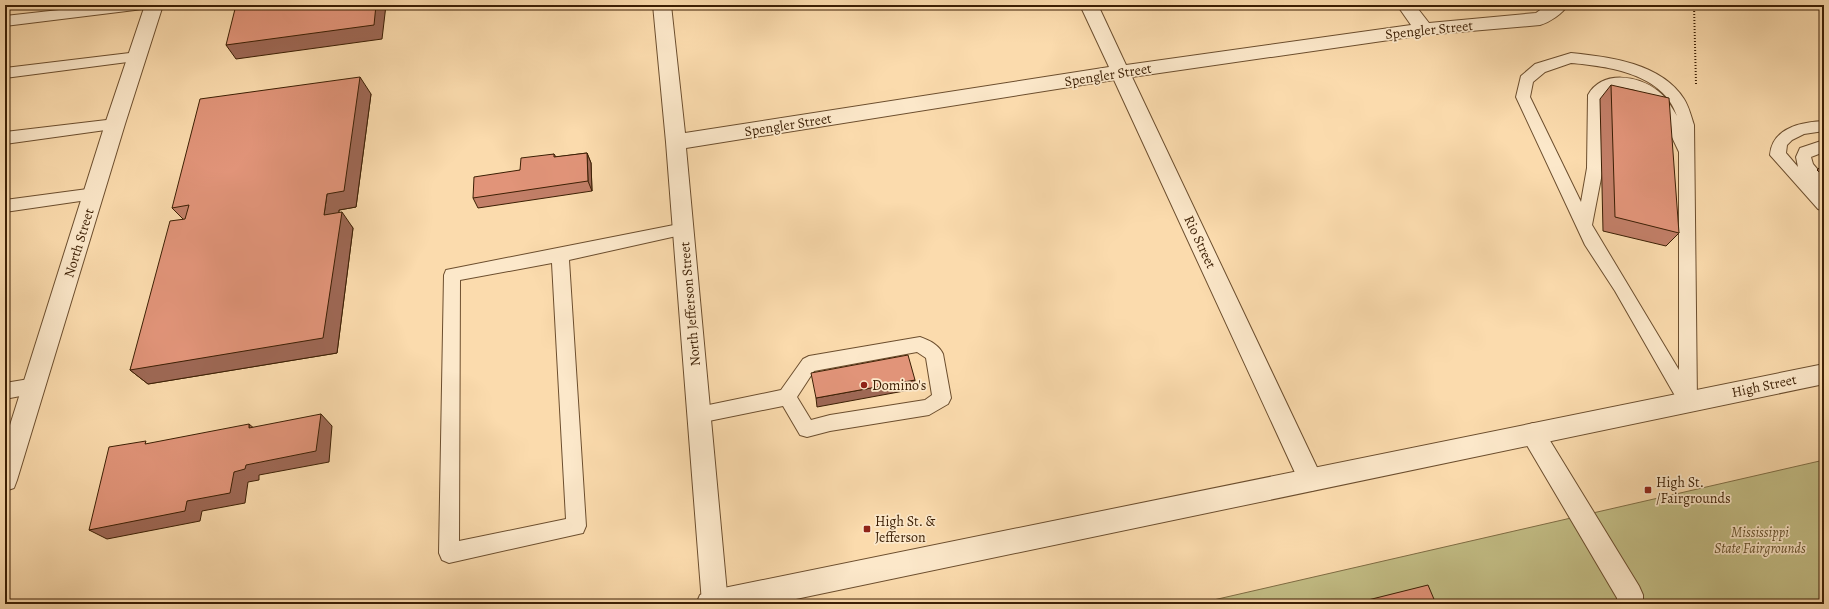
<svg xmlns="http://www.w3.org/2000/svg" width="1829" height="609" viewBox="0 0 1829 609" font-family="Alegreya,serif">
<rect width="100%" height="100%" fill="#fbdbad"/>
<filter id="stains"><feTurbulence type="fractalNoise" baseFrequency=".005" numOctaves="4"/><feColorMatrix values="0 0 0 0 .2 0 0 0 0 .09 0 0 0 0 .02 0 0 0 .5 -.17"/></filter>
<radialGradient id="worn" r=".72"><stop offset=".6" stop-color="#630" stop-opacity="0"/><stop offset="1" stop-color="#630" stop-opacity=".3"/></radialGradient>
<path fill="#c3be86" stroke="#806e45" d="M1824,460V604H1196Z"/>
<g fill="none" stroke-linecap="round" stroke-linejoin="round">
<g stroke="#6c4e2e" stroke-width="2">
<path id="service" d="M104,5H150L148,8L143,9L5,26V16Z
M138,52L143,54L145,57L143,60L5,78V68Z
M1571,53C1610,57 1661,63 1684,99C1689,107 1691,116 1694,125L1697,402L1694,408L1688,410L1682,408L1615,291L1585,245L1516,97L1521,76L1535,64ZM1571,63C1608,66 1664,74 1677,116C1671,106 1666,97 1658,91C1638,75 1602,70 1588,95L1587,168L1581,202L1530,97L1533,82L1545,72ZM1619,87L1635,90L1652,103L1662,116L1679,152V370L1592,225L1603,168L1602,97L1613,88Z
M115,119L120,120L122,124L120,128L5,144V132Z
M1824,121V131L1804,134L1792,140L1787,145L1786,153L1798,167L1796,157L1800,148L1824,140V152L1811,157L1813,164L1824,177V192L1820,191L1824,195V211L1818,209L1770,155C1772,128 1801,122 1824,121Z
M95,188L101,190L103,194L101,198L5,212V200Z
M684,223L690,225L692,229L690,233L569,260L586,526L583,533L449,563L442,560L439,553L444,275L446,270ZM552,263L566,519L459,541L460,280Z
M920,337C929,340 939,345 943,354L951,398L948,404L929,415L830,431L807,437L800,435L783,406L699,423L693,421L690,415L693,409L699,407L781,390L803,359L809,356ZM917,352L926,358L932,395L925,400L830,415L811,420L797,397L814,371Z
M35,378L41,380L44,386L41,392L5,399V383Z"/>
</g>
<g stroke="#6c4e2e" stroke-width="2">
<path id="minor" d="M145,5H163L125,124L17,480L14,488L5,491V441L105,124Z
M653,5H671L685,133L1109,67L1080,5H1098L1126,65L1411,25L1397,5H1415L1429,23L1536,13L1547,5H1568C1562,14 1550,22 1540,25L1424,35L1132,77L1323,480L1320,488L1311,491L1302,488L1114,80L686,148L728,604L702,603L666,142Z
M1533,423L1541,426L1639,586L1643,595V604H1617V598L1525,442L1521,434L1525,426Z"/>
</g>
<g stroke="#6c4e2e" stroke-width="2">
<path id="tertiary" d="M1824,364V384L772,604H696L700,595L709,591Z"/>
</g>
<path stroke="#3c1f04" stroke-width="2" stroke-dasharray="1 2" stroke-linecap="butt" d="M1694,5L1696,84"/>
<use href="#service" fill="#fce8ca" fill-rule="evenodd"/>
<use href="#minor" fill="#fce8ca" fill-rule="evenodd"/>
<use href="#tertiary" fill="#fce8ca" fill-rule="evenodd"/>
</g>
<path fill="#c27f68" stroke="#3c1f04" d="M1611,85L1679,233L1666,246L1603,231L1600,99Z
M371,94L356,207L339,210V212L353,228L337,353L148,384L130,370L183,219L172,208Z
M587,153L591,163L592,191L478,208L473,198L520,170L554,154L556,157Z
M1824,163V177L1817,170Z"/>
<path fill="#9e6855" stroke="#3c1f04" d="M376,5H386L382,39L236,59L226,45Z
M360,77L371,94L356,207L339,210L336,231L324,215L327,194Z
M587,153L591,163L592,191L588,181Z
M342,212L353,228L337,353L148,384L130,370Z
M915,380V389L817,407L816,398Z
M321,414L332,426L329,462L259,475V480L248,482L245,503L202,511L200,521L107,539L89,530L187,501L234,472Z
M249,424L262,435L249,428Z"/>
<path fill="#e19479" stroke="#3c1f04" d="M236,5H376L374,25L226,45Z
M360,77L344,191L327,194L324,215L342,212L323,338L130,370L170,221L185,219L189,205L172,208L200,99Z
M1611,85L1669,98L1679,233L1615,217Z
M587,153L588,181L473,198L474,177L520,170L521,158L554,154V157Z
M908,355L915,380L816,398L811,373Z
M321,414L316,451L246,465L245,469L234,472L230,493L187,501L185,511L89,530L109,447L146,441L145,444L249,424V428Z
M1428,585L1436,604H1352Z"/>
<g fill="#8f2418" stroke="#fce8ca" stroke-width="1.5">
<circle cx="864" cy="385" r="4"/>
<rect x="1644" y="486" width="8" height="8" rx="2"/>
<rect x="863" y="525" width="8" height="8" rx="2"/>
</g>
<g text-anchor="middle" dominant-baseline="central" stroke-width="3.5" stroke-linejoin="round" paint-order="stroke">
<g font-size="14" fill="#3c1f04" stroke="#fce8ca">
<text transform="translate(1429 30) rotate(-6)">Spengler Street</text>
<text transform="translate(1108 75) rotate(-9)">Spengler Street</text>
<text transform="translate(788 125) rotate(-9)">Spengler Street</text>
<text transform="translate(1200 242) rotate(65)">Rio Street</text>
<text transform="translate(79 243) rotate(-73)">North Street</text>
<text transform="translate(690 304) rotate(-95)">North Jefferson Street</text>
<text transform="translate(1764 386) rotate(-12)">High Street</text>
</g>
<g font-size="14" fill="#3c1f04" stroke="#fce8ca" text-anchor="start">
<text x="872" y="385">Domino's</text>
<text x="1656" y="482">High St.<tspan x="1656" dy="16">/Fairgrounds</tspan></text>
<text x="875" y="521">High St. &amp;<tspan x="875" dy="16">Jefferson</tspan></text>
</g>
<g font-size="14" font-style="italic" fill="#644f2b" stroke="#fce8ca">
<text x="1760" y="532">Mississippi<tspan x="1760" dy="16">State Fairgrounds</tspan></text>
</g>
</g>
<rect width="1829" height="609" fill="none" stroke="#fbdbad" stroke-width="20"/>
<rect x="6" y="6" width="1817" height="597" fill="none" stroke="#3c1f04" stroke-width="2"/>
<rect x="10" y="10" width="1809" height="589" fill="none" stroke="#3c1f04"/>
<rect width="100%" height="100%" filter="url(#stains)"/>
<rect width="100%" height="100%" fill="url(#worn)"/>
</svg>
